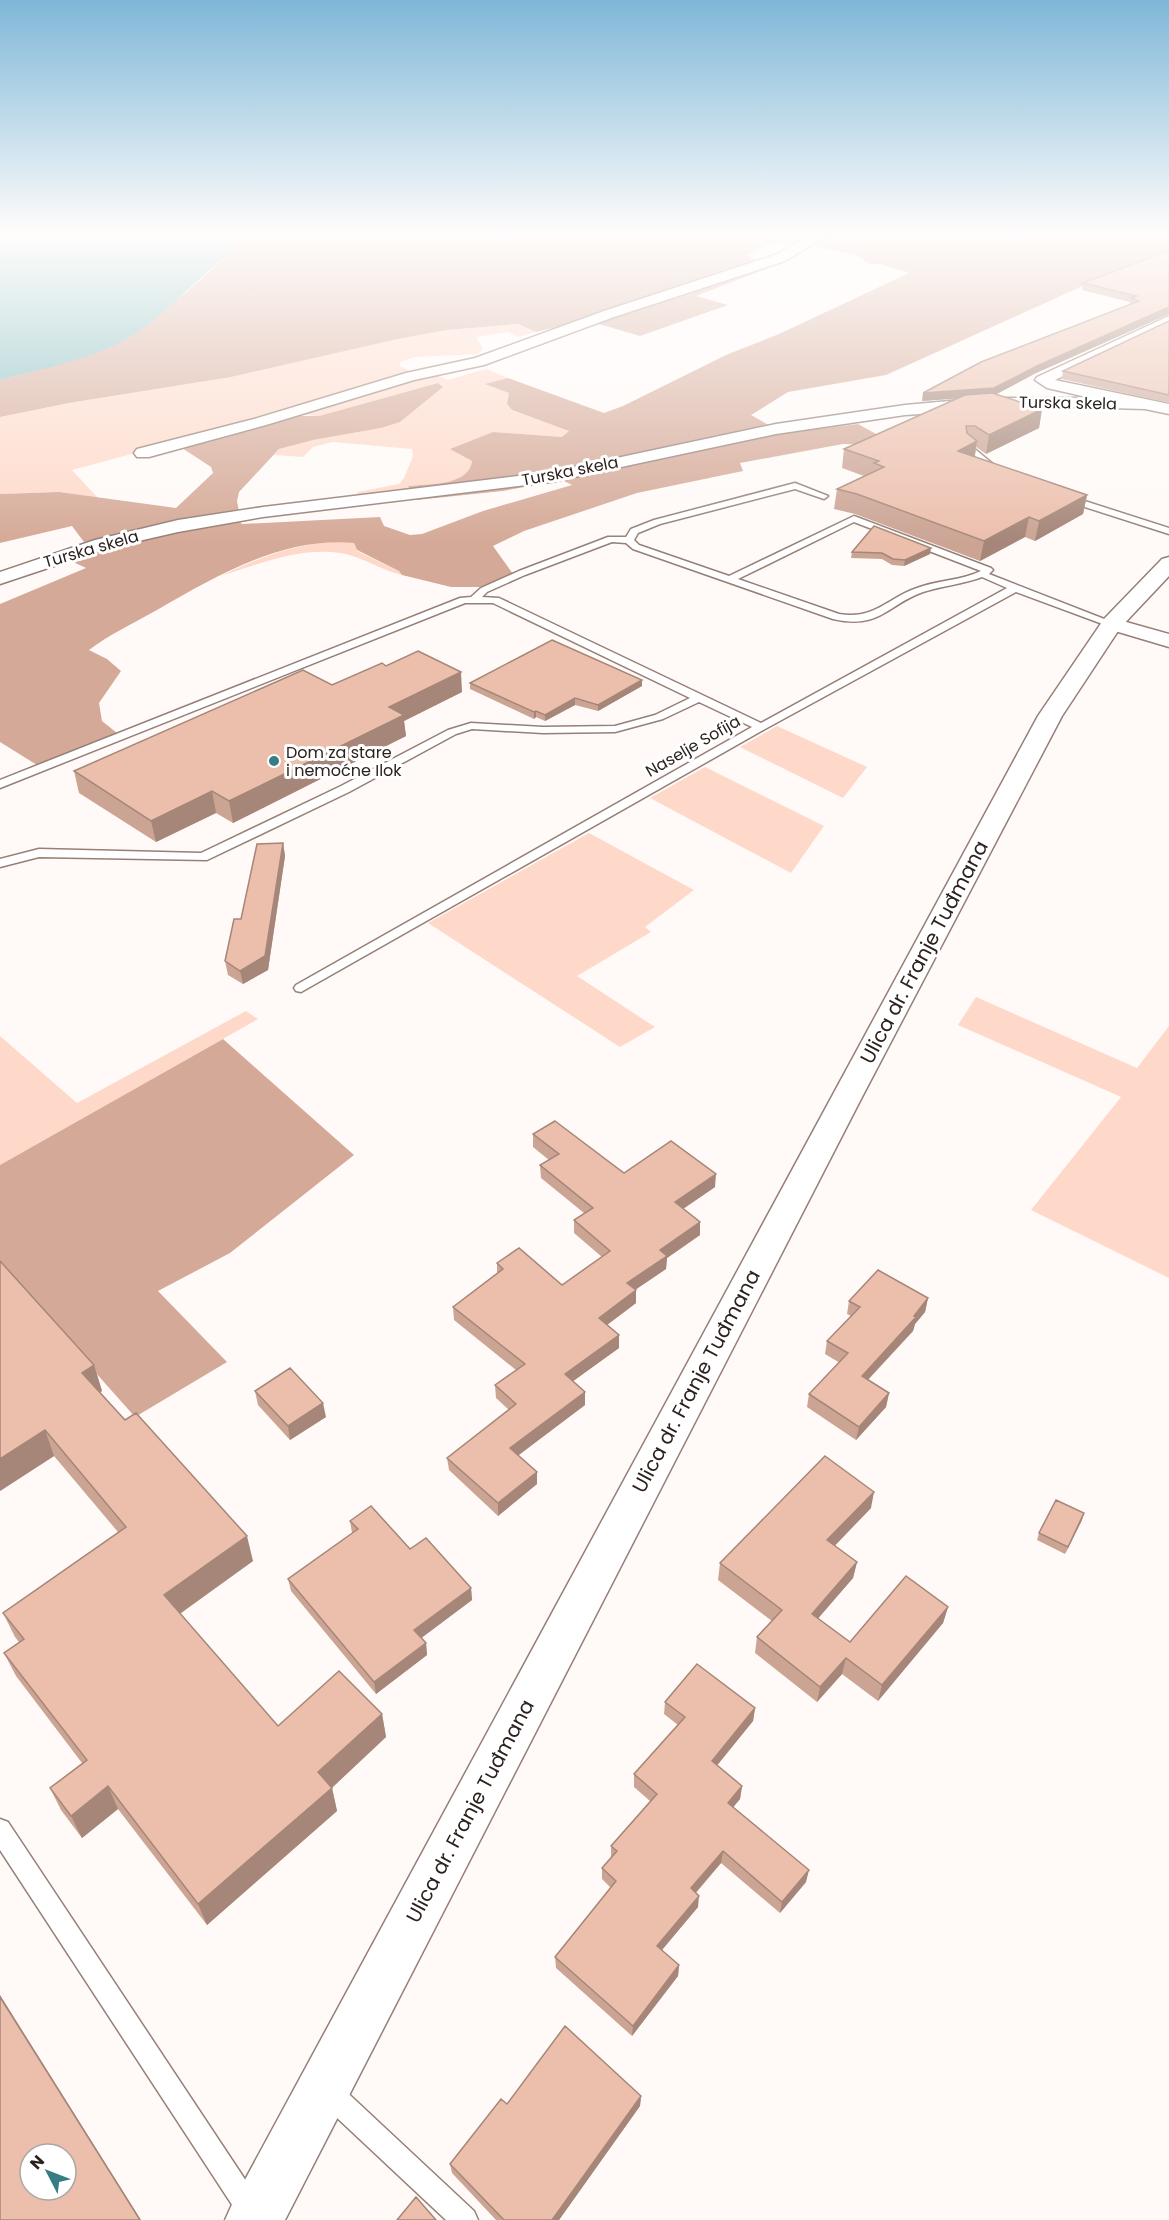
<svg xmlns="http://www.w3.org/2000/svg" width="1169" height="2220" viewBox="0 0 1169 2220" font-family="Poppins,sans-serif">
<rect width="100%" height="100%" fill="#fffaf8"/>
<path fill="#fed9c9" d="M518,324L536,332L518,337L508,332L476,337L483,349L478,354L415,357L400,362V366L422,377L436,375L448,380L486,369L508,378L486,384L509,393L511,410L570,431L563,437L493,432L451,449L472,461C469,486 428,484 409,486L412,492L356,495L358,492L399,484L404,478L413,456L412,449L333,442L313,447L303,457L274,455L279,449L313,440L381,428L443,387L438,383L319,416L305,415L195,437L72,470L98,498L59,492L0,494V417L69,403L231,377L398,339L447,330Z
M333,541L354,543L357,551L399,571L402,575C381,570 361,556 340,553C300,547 259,564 221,576C260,557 290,546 333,541Z
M777,726L867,767L843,798L740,747Z
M705,767L824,826L791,873L650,798Z
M589,833L694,890L645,927L651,932L577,976L655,1027L620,1047L428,923Z
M976,997L1137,1068L1169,1026V1278L1031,1210L1121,1097L958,1025Z
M246,1011L258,1019L0,1165V1036L77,1103Z"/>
<path fill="#d5a997" d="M259,233H1169V254L1098,279L886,375L788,392L751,415L783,433L858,424L896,445L843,444L740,463L743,471L637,493L524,531L493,546L513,574L486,587H451L402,575L399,571L357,550L354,543C282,537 218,575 157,610C134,623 110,634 89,650L107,659L121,671L99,703L102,721L117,733L37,765L0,742V604L86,568L71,561L78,556L128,540L238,520L242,524L380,517L384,526L410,535L422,534L483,511L572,485L562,480L503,491L417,500L408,486C428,484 469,486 472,461L450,449L493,432L562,437L569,431L512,410L507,404L509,393L485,384L508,378L604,413L623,406L726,355L779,334L909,273L881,264H869L857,255L802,244L775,242L747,255L771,267L696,296L728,305L640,336L592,322H578L536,332L518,324L447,330L398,339L231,377L69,403L0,417V380L34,371L133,335L187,292L239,245Z
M438,383L443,387L400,422L381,428L313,440L279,449L239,492L237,501L239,511L151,527L84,542L72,526L0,543V494L59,492L176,508L213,473L211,467L182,448L290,416H319Z
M223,1039L354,1155L230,1253L158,1291L227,1362L135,1417L0,1265V1165Z"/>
<path fill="#83bbbf" d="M0,233H259C213,260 179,304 135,334C99,358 41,369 0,380Z"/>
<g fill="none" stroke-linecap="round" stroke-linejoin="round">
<g stroke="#967f76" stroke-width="3">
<path id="lane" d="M965,446H971L999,469V473H993L965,450Z
M795,483L828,496L824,499L795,489L660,524L638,533L634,540L639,545L729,576L854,516L991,568L993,570L989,574L1117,624L1108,626L1016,592L765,729L301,992L296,991L294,988L296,985L752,727L699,702L663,719L615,732L543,733L472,729L456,734L349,792L207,860L39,857L0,867V859L39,849L201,853L341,786L448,730L471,723L543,727L615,726L655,715L690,698L493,603H465L0,788V780L460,598L471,597L481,588L519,571L608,537H626L631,529L654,520ZM854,522L981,571C960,581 938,580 917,588C887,598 875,620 839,614L738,579ZM612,542L626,543L633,549L833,619C880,630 888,604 923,592C942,586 963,584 982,577L1007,588L761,723L499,598L482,597L487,592L525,575Z
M1063,496H1069L1169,528V534L1063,500Z
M0,1819L8,1822L258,2199L262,2208L258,2217L251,2220L240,2217L0,1850Z
M328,2080L337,2083L474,2211L478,2220H446L319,2101L316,2092L319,2083Z"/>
</g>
<g stroke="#967f76" stroke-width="3">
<path id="street" d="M815,233H831L785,261L614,317L484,365L414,380L266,425L149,457H137L134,453L137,449L254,419L406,373L475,358L604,311L775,255Z
M1169,316V325L1055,380L1169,404V414L1145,409L1039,406L905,415L776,434L551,482L263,517L178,532L108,548L0,584V572L95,540L178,520L263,507L551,472L776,424L905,405L983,398H1091L1047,388L1035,380L1037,377Z
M1112,618L1169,634V647L1105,628L1102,624L1105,620Z"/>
</g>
<g stroke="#967f76" stroke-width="3">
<path id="secondary" d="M1169,557V576L1120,628L1062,716L862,1097L285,2220H225L234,2200L1038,716L1104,619L1162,559Z"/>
</g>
<use href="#lane" fill="#fff" fill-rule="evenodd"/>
<use href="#street" fill="#fff" fill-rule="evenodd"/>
<use href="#secondary" fill="#fff" fill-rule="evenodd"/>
</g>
<path fill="#cba494" d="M1167,251L1169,314L1036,373L996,394L1042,409L1039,428L986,454L976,447L975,457L1087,495L1083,514L1035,541L1025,537L980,561L855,514L834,509L837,489L864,476L842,468L844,449L957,398L922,401L1130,304V302L1082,290L1083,283Z
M1169,321V403L1062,379L1063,371Z
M852,552L930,554L904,566L892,565L882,559L851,558Z
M386,666L462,692L404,721L406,736L233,823L216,813L156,842L79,793L74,771L332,685Z
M642,680V686L598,711L575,705L545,721L536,717L534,719L470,689V683Z
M283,843L285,856L268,970L243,984L228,975L225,961L241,919Z
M533,1134L624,1173L715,1187L683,1209L700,1222V1235L667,1258L666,1269L635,1290L636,1303L607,1325L619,1348L573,1381L585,1405L518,1455L537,1484L498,1516L449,1470L447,1458L509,1410L496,1398L495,1385L516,1370L454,1320L453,1307L497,1273V1263L562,1285L602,1257L574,1233V1220L584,1213L541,1178L540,1165L549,1160L533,1147Z
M928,1298L925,1312L915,1324L913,1331L868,1380L889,1393L886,1407L856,1440L807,1407L809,1394L840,1363L825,1354L827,1341L851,1316L847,1314L849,1301Z
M94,1365L102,1391L100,1392L253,1561L180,1614L278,1726L382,1714L386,1737L332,1788L337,1811L207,1925L118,1809L82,1838L61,1810L50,1788L82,1763L16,1676L4,1653L19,1642L15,1637L3,1613L118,1532L54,1456L0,1491Z
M255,1391L326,1417L290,1440L258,1405Z
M871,1508L834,1546L857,1562L853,1578L818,1618L850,1642L948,1607L943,1623L878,1701L842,1674L817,1702L755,1653L757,1637L772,1621L718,1580L720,1563Z
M1082,1520L1065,1554L1037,1540L1039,1533Z
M350,1521L410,1549L471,1588L472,1600L421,1638L426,1643L427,1655L376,1694L291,1591L288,1579L352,1533Z
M665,1702L755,1708L753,1721L717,1765L742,1786L740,1799L733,1807L806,1882L780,1913L721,1863L696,1893L698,1907L662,1950L679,1965L678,1976L632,2036L556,1968L555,1957L611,1888L602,1879V1868L611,1858V1846L650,1801L634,1787V1774L678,1725L664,1714Z
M641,2096L640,2106L559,2220H496L452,2173L450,2164L507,2104Z"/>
<path fill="#a58678" d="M1169,307V314L1036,373L993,396L922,401L923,393L1037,366Z
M1042,409L1039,428L986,454L989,435Z
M977,441L974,460L958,451Z
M1087,495L1083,514L1035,541L1039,521Z
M1029,517L1025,537L980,561L984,541Z
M931,548L930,554L904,566L905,560Z
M461,672L462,692L404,721L406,736L233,823L229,801L389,707Z
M642,680V686L598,711V705Z
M575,698V705L545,721V715Z
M536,711V717L534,719V712Z
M212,791L216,813L156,842L151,821Z
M283,843L285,856L268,970L243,984L240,971Z
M716,1174L715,1187L674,1215L675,1202Z
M700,1222V1235L667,1258L666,1269L626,1296L627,1283L660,1250Z
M636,1290V1303L599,1331V1318Z
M928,1298L925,1312L915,1324L913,1331L859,1389L862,1376Z
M619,1335V1348L565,1387V1374Z
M94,1365L102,1391L91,1398L82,1373Z
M585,1392V1405L511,1461L510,1448Z
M889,1393L886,1407L856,1440L859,1427Z
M323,1403L326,1417L290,1440L288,1426Z
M45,1430L54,1456L0,1491V1459Z
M537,1472V1484L498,1516V1503Z
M874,1492L871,1508L824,1557L827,1540Z
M1084,1513L1082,1520L1065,1554L1068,1547Z
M247,1536L253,1561L172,1619L164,1595Z
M857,1562L853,1578L809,1629L812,1614Z
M471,1588L472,1600L416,1642L414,1630Z
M948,1607L943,1623L878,1701L882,1685Z
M426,1643L427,1655L376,1694L374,1682Z
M846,1658L842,1674L817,1702L820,1687Z
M755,1708L753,1721L711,1773L712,1761Z
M382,1714L386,1737L324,1795L318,1772Z
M108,1786L118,1809L82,1838L71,1816Z
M742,1786L740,1799L727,1815L728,1803Z
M332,1788L337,1811L207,1925L198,1904Z
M723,1851L721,1863L689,1900L691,1888Z
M809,1870L806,1882L780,1913L782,1902Z
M699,1896L698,1907L656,1957L657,1946Z
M679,1965L678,1976L632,2036L633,2026Z
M0,1995L141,2220H140L0,1997Z
M641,2096L640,2106L559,2220H552Z"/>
<path fill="#ecbfac" stroke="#a58678" stroke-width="1.5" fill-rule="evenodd" d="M1167,251H1169V307L1037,366L994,388L923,393L981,362L1139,301L1131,298L1137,296L1083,283Z
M1169,321V395L1063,371Z
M992,393L1042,409L989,435L975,426H966L967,433L977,441L958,451L1087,495L1039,521L1029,517L984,541L857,494L837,489L884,467L874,463L879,461L844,449L965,395Z
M874,526L931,548L905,560L893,559L882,553L852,552Z
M552,640L642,680L598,705L575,698L545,715L536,711L534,712L470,683Z
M418,651L461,672L389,707L404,715L229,801L212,791L151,821L74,771L303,670L332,685L382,663L386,666Z
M283,843L265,956L240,971L225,961L234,919H241L257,844Z
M555,1121L624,1173L671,1141L716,1174L675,1202L700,1222L660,1250L667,1256L627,1283L636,1290L599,1318L619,1335L565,1374L585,1392L510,1448L537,1472L498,1503L447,1458L516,1404L495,1385L525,1364L453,1307L503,1269L497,1263L519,1248L562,1285L610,1251L574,1220L593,1208L540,1165L559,1154L533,1134Z
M0,1261L94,1365L82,1373L125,1420L136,1413L247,1536L164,1595L278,1726L339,1671L382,1714L318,1772L332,1788L198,1904L108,1786L71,1816L50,1788L87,1760L4,1653L24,1639L3,1613L126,1527L45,1430L0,1459Z
M878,1270L928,1298L914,1316L916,1317L862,1376L889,1393L859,1427L809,1394L848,1353L827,1341L860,1307L849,1301Z
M290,1368L323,1403L288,1426L255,1391Z
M825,1456L874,1492L827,1540L857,1562L812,1614L850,1642L906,1576L948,1607L882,1685L846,1658L820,1687L757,1637L782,1610L720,1563Z
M1056,1500L1084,1513L1068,1547L1039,1533Z
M371,1506L410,1549L426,1538L471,1588L414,1630L426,1643L374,1682L288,1579L358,1529L350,1521Z
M697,1664L755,1708L712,1761L742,1786L728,1803L809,1870L782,1902L723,1851L691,1888L699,1896L657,1946L679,1965L633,2026L555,1957L616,1881L602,1868L617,1851L611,1846L657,1794L634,1774L685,1717L665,1702Z
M0,1997L140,2220H0ZM30,2154H66V2190H30Z
M565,2026L641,2096L552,2220H504L450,2164L501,2099L507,2104Z
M416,2197L436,2220H397Z"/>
<linearGradient id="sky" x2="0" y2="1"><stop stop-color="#7fb7d8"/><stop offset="0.43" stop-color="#fffdfc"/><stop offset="1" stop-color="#fffdfc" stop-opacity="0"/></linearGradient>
<rect width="1169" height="544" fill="url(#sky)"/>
<circle fill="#367e84" stroke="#fff" stroke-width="2" cx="274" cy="761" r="6"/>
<g text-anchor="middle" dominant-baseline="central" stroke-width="6" stroke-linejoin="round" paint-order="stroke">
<g font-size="16" fill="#2b221e" stroke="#fff">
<text transform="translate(1068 403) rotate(1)">Turska skela</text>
<text transform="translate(570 471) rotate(-11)">Turska skela</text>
<text transform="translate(91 549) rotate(-16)">Turska skela</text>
<text transform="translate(693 746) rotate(-30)">Naselje Sofija</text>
</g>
<g font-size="16" fill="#2b221e" stroke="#fff" text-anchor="start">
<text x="286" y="752">Dom za stare<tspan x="286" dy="18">i nemoćne Ilok</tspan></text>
</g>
<g font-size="20" fill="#2b221e" stroke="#fff">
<text transform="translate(924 952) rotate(-62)">Ulica dr. Franje Tuđmana</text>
<text transform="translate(696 1381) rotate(-62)">Ulica dr. Franje Tuđmana</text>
<text transform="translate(470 1811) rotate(-62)">Ulica dr. Franje Tuđmana</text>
</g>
</g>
<g transform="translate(48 2172) rotate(312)"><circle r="28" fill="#ffffff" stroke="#aaa7a5" stroke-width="1.5"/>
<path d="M0-4.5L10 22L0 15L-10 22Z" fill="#367e84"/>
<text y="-9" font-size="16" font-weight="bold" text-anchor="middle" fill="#2b221e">N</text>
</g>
</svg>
